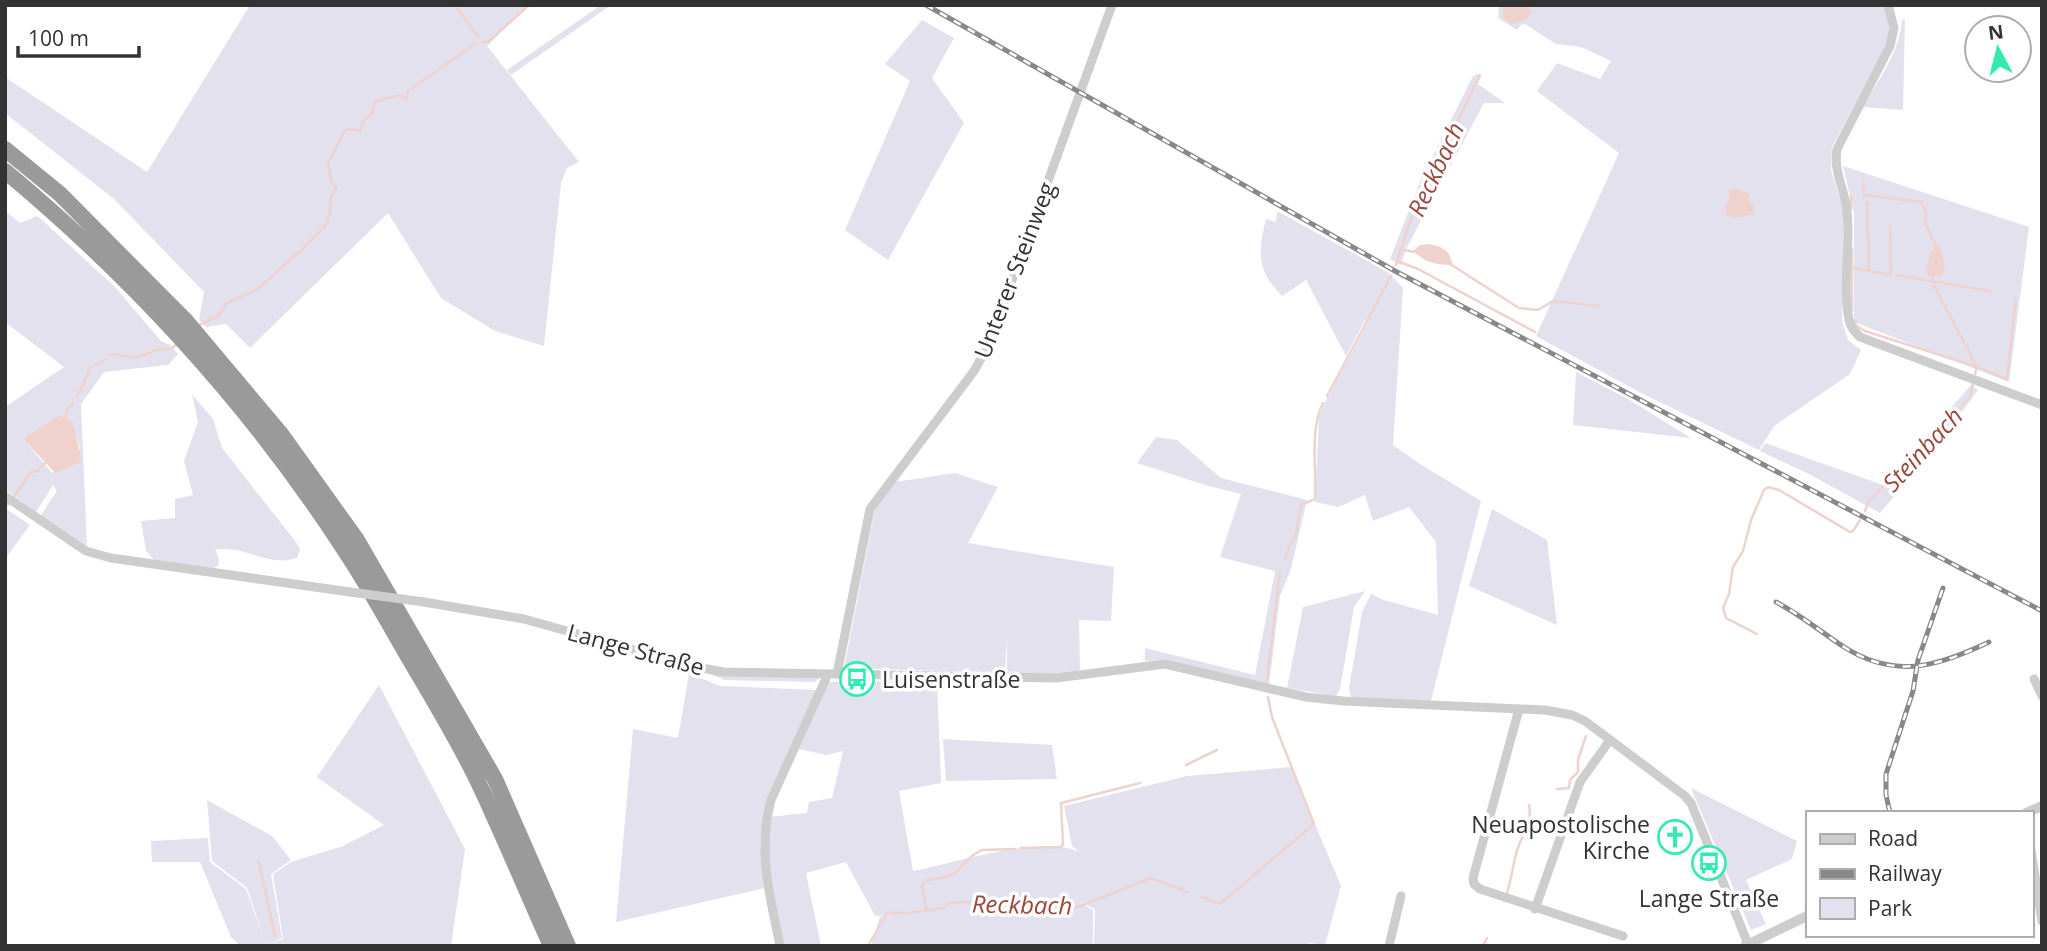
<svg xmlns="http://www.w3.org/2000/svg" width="2047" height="951" viewBox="0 0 2047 951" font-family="'Open Sans',sans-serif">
<rect width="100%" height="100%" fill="#fff"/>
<path fill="#e4e1ef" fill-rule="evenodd" d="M250,5H529L487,46L579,162L567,168L561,183L544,346L495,331L441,298L388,213L250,348L226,324L211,326L207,328L199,320L204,292L114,199L5,113V77L147,172Z
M601,5H611L511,75L507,70Z
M1499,5H1883L1890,20L1888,42L1832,147L1831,170L1844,212L1842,321L1848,340L1861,350L1850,374L1774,426L1759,450L1643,394L1536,336L1619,153L1537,91L1557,63L1600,79L1611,61L1581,47L1556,44L1525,24L1521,25L1517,30L1498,18Z
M1905,19L1903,110L1863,107C1879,78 1899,54 1902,20Z
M922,20L954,38L932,78L964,123L888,260L845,230L910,81L885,64Z
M1478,74H1482L1478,84L1505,103H1484L1406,249L1401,265L1390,259L1420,182L1473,76Z
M1843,166L2029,227L2009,382L1854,322V213Z
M5,211L20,223L37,216L42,220L115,287L161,341L170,345L178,354L168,365L104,372L81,404L87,546L41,515L57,491L53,485L36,512L5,489V407L64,367L5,322ZM72,421L80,449L52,473L26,442Z
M1277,211L1389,273L1403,288L1393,445L1420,464L1481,501L1431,701L1351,697L1349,688L1362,612L1371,594L1384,600L1438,615L1436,542L1409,507L1373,521L1365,495L1338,507L1315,502L1319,418L1324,404L1368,322L1365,320L1346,356L1306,280L1282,296C1256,271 1258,251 1266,219L1276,222Z
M1576,372L1628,399L1691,438L1573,425Z
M1971,385L1978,390L1934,450L1880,513L1809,474L1760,451L1765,443L1883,485Z
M192,394L213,419L222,448L296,542L300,549L297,558C276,565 257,555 237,550C230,549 222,549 215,549L219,559L218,566L212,569L154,560L146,551L141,521L175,518V499L193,495L184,461L198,422Z
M1156,437L1177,440L1221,478L1307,500L1291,569L1280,596L1269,685L1166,660L1145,661V648L1255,675L1275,571L1220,557L1241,494L1205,485L1137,463Z
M955,473L998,487L968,543L1114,567L1111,621L1079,620L1080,670L1058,675H1007V637L1005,673L844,668L875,509L895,482Z
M5,508L30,525L5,559Z
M1492,509L1547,540L1557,625L1469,586Z
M1365,591L1354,607L1340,689L1336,696L1287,688L1303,607Z
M703,671L822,677L814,682L724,680Z
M689,673L720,686L818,690L764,816L760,843L765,888L616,922L633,729L678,738Z
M937,681L941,783L899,791L913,871C954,863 1046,833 1081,853L1072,846L1064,806L1187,776L1291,767L1341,886L1325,945L1309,943L1307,946H1094L1095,909L1078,901L1093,910V946H871L880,916L892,914L875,916L846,862L806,873L821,946H783L766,864L769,817L807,813L809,802L832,798L843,751L826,755L799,749L829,682Z
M379,685L465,849L451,946H241L231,937L200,862H152L151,841L208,838L210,862L246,889L266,945L247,888L212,861L207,800L272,836L291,860L271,874L282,938L269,944L283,939L273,874L291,862L343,846L384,825L317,777Z
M943,739L1052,745L1057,779L946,781Z
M1691,788L1797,841L1792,859L1746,880L1766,924L1751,930Z"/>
<path fill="#efd2ce" d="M1503,5H1530L1531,13L1525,20L1512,24L1503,18Z
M1734,188L1750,194L1749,202L1754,206V214L1735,218L1726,215L1725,205L1730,199L1728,191Z
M1428,244C1443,246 1449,250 1453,265C1436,265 1426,263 1413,251L1420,245Z
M1937,245L1940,246L1945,265L1942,276H1928L1926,271L1930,253Z
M60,416L73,422L81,458L80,462L55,473L26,442L25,438L56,417Z"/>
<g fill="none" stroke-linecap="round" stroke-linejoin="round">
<path stroke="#efd2ce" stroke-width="2.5" d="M455,5L478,37
M482,42H488L529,5
M1863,184L1864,195L1921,202L1926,213L1925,223L1937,248
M1851,195V209
M1867,202L1869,271
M1400,249L1414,252
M1397,261L1418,269L1535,332
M1450,264L1519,308L1538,310L1553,301L1599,306
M1396,265L1409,224L1479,76
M1852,268L1891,275L1890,227
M1897,275L1990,291
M1933,275L1932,282L1976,365
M1852,310V250
M1853,320L1857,326L1865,331L1977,367
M199,325L217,317L227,303L258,289L301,250L325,226L330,212L331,196L337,189L331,181L328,163L345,130L352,129L360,131L363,121L372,114L375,102L400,95L407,99L408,91L475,44
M110,355C119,353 124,357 132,357C147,357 152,347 171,349L178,343
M1975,374L1977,367L2007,379L2016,298
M1327,396L1391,276
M77,397L91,367L106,359
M65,421L67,409L73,403
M14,497L31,472L38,471L46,462
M5,508L10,502
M1865,511L1868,502L1970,397L1973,384
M1285,560L1290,544L1295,538L1301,505L1315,499C1317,468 1309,432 1323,403
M1757,634L1726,618L1723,608L1729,594L1733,567L1743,551L1751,520L1764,490L1768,487L1779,490L1850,532L1853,531L1860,520
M1267,680L1280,573
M1186,765L1217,750
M1557,789L1569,788L1570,780L1578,772V760L1586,736
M1021,848L1061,847L1063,844L1061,803L1140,783
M259,862L275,936
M1507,893C1511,880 1513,867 1516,854C1520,837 1533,824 1529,805
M1202,897L1220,904L1314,824L1272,717L1268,697
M926,908L922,886L925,881L953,875L973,855L982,850L1015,849
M868,946L887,913H907L944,908L947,904L963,902L1078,907L1151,878L1188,892
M1483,946L1487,938"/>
<path stroke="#cdcdcd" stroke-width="9" d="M1888,5L1894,28L1890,46L1837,149C1833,172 1845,189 1847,212C1851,247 1842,284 1849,320C1850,327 1855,332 1860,337L2042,405
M5,496L86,551L111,558L350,592
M424,602L524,619L696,667L724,672L1056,678L1165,664L1306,697L1343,701L1545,710L1572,715L1585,721L1685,796L1691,803L1748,944
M837,674L870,509L974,371L988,346L1112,5
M2034,679L2042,696
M1519,709L1473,878L1474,884L1480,889L1623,936
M2031,850L2042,921
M1535,909L1580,782L1610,740
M780,946C770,895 757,852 771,800L828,674
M1389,946L1401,896"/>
<path stroke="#cdcdcd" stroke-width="10" d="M2026,813L2042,806
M1745,946L1807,916"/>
<path stroke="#9a9a9a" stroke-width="16" d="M5,149L60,194L186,321L281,434L357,540L495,779L568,946
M5,171C137,281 256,412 349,557C368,586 385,617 403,648C429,693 458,739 480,786C505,839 527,893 551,946"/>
<g stroke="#888" stroke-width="5">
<path id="rail" d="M926,5L1395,271L2042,611
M1776,602C1801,615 1821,632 1844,647C1896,680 1939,666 1989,642
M1890,813L1886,795V774L1913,691L1918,660L1943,588"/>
</g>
<use href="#rail" stroke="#fff" stroke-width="2.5" stroke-dasharray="8" stroke-linecap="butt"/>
<path stroke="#cdcdcd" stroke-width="9" d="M350,592L424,602"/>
</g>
<defs>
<g id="bus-ring" transform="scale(1.75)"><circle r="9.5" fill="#fff" stroke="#33ebb1" stroke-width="1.5"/><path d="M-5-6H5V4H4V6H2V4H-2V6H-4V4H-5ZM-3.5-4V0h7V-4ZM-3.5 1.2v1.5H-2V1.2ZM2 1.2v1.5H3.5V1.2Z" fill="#33ebb1"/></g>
<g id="church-ring" transform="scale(1.75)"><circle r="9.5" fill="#fff" stroke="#33ebb1" stroke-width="1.5"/><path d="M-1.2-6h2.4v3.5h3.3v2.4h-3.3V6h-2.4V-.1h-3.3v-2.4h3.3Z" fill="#33ebb1"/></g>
</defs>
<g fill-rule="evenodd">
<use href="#bus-ring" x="857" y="679"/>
<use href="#church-ring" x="1675" y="837"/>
<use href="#bus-ring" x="1709" y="863"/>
</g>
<g text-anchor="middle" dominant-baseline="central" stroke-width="7" stroke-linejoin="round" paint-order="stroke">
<g font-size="23" fill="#333" stroke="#fff">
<text transform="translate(1014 270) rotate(-69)">Unterer Steinweg</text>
<text transform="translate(636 649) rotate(15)">Lange Straße</text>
</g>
<g font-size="23" fill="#333" stroke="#fff" text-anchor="start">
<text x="882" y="679">Luisenstraße</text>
<text x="1650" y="824" text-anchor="end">Neuapostolische<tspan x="1650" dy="26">Kirche</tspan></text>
<text x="1709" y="898" text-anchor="middle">Lange Straße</text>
</g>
<g font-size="24" font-style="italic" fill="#99493c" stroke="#fff">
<text transform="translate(1435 169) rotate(-65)">Reckbach</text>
<text transform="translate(1922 449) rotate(-47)">Steinbach</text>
<text transform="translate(1022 904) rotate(1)">Reckbach</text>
</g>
</g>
<rect width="2047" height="951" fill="none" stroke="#333333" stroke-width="14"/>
<rect x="1806" y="811" width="228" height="126" fill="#ffffff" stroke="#adadad" stroke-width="2"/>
<rect x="1820" y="834" width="35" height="10" fill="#cdcdcd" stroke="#adadad" stroke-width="2"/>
<text x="1868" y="846" font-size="21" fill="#333333">Road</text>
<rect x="1820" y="869" width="35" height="10" fill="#888888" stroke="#adadad" stroke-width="2"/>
<text x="1868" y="881" font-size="21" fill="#333333">Railway</text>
<rect x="1820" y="898" width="35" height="21" fill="#e4e1ef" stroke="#adadad" stroke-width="2"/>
<text x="1868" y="916" font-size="21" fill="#333333">Park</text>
<g transform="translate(1998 49) rotate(353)"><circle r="33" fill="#ffffff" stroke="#adadad" stroke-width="2"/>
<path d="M0-5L12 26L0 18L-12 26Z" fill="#33ebb1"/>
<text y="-10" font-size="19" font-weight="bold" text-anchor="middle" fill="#333333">N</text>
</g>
<path d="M18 46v10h121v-10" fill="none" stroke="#333333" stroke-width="3.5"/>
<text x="28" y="46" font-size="21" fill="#333333" stroke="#ffffff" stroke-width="5" paint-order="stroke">100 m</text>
</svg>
